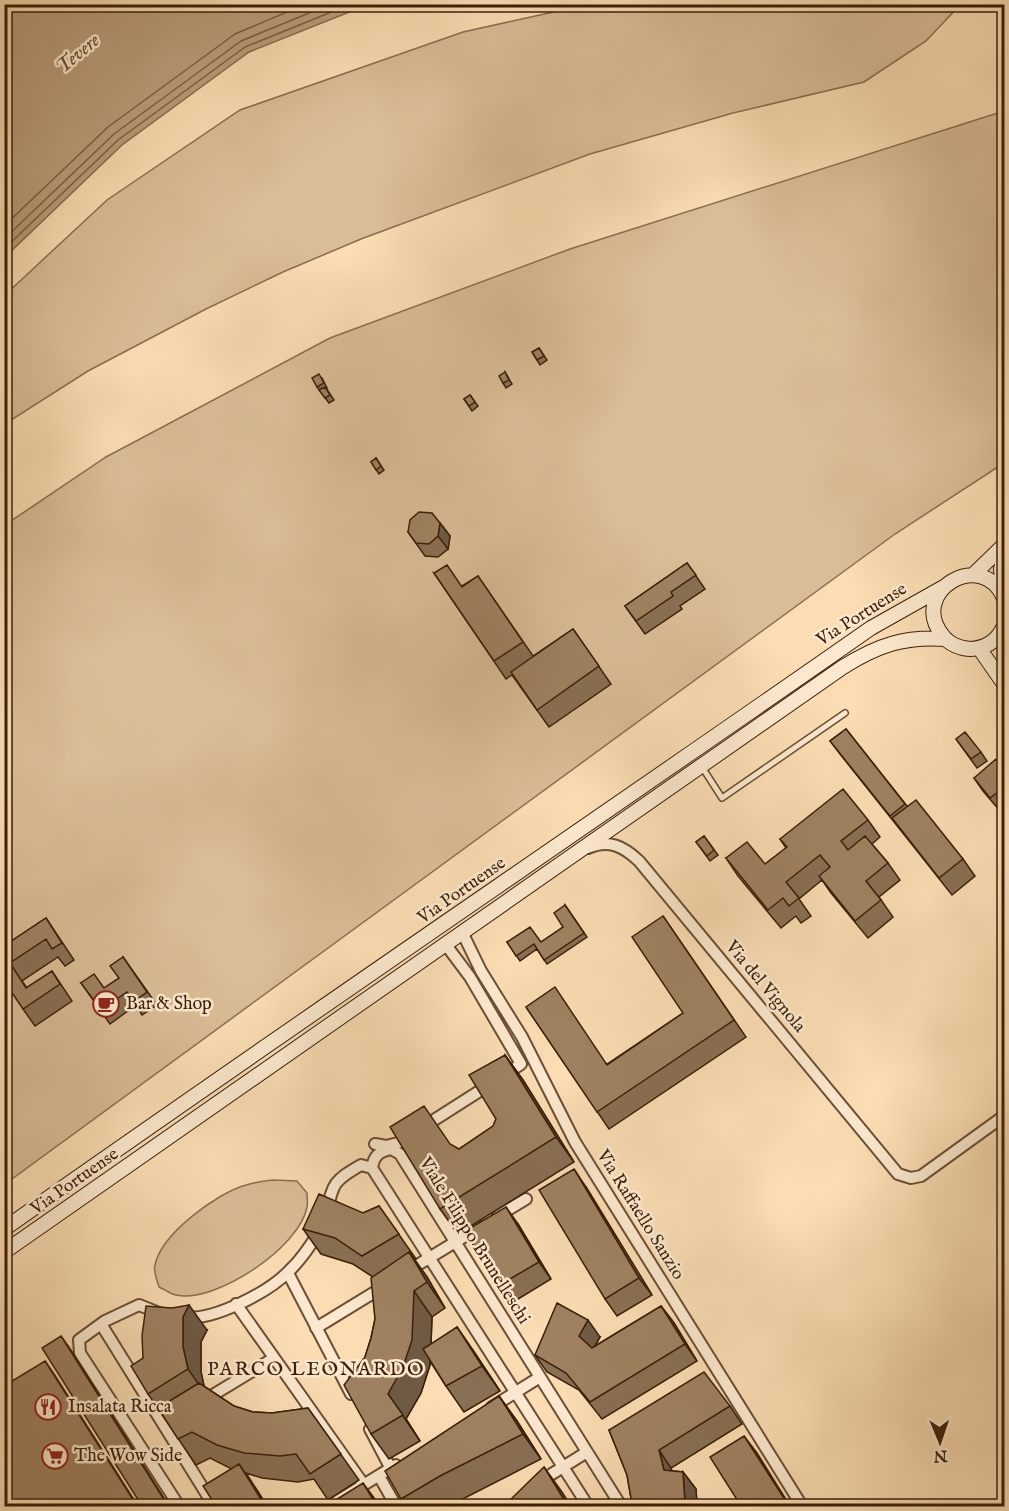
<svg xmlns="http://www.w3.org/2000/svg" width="1009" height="1511" viewBox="0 0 1009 1511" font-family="'IM FELL English',serif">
<rect width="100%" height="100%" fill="#fbdcb3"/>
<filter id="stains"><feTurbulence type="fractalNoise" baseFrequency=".00333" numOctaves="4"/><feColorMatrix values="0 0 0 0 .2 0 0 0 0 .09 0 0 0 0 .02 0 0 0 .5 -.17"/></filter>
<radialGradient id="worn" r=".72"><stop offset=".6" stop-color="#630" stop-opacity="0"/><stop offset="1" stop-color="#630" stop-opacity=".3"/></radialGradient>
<path fill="#dabc96" stroke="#8a6e50" stroke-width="1.5" d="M590,4L960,5L926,41L864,82L733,113L590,154L361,239L283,272L206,309L88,371L5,424V295L107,200L240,110L463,32Z
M1004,111V463L895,534L5,1184V525L106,457L330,338L570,249Z
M273,1180L297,1181L307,1193C307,1198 308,1203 307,1207C300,1247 215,1304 176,1295C170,1294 164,1289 159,1287C157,1280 153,1272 155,1265C161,1234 217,1193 246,1185C255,1182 265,1181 273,1180Z"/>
<path fill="#ba9c79" stroke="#876a4c" stroke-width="1.5" d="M5,4H367V5L249,52L122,145L5,257Z"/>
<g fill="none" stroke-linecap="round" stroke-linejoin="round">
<path stroke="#7a5e41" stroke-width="1.5" d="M4,226L108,127L235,34L306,4
M4,239L114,134L241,41L331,4
M4,249L118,140L245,47L351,4"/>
<g stroke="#6b4e34" stroke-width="8">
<path id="lane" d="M702,767L722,798L845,713"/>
</g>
<g stroke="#6b4e34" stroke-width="14">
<path id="street" d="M588,848C609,839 623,846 639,861L898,1174L911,1178L921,1176L1004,1116
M463,934L481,971L522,1037L575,1142L802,1506
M446,945L470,977L521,1064L503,1076
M375,1144L386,1146L398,1143L489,1085
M327,1213C332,1183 335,1180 361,1165L372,1168
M498,1216L526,1199
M406,1272L480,1227
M288,1273L351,1394
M236,1304L364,1485
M159,1313L139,1305L105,1321L79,1340L80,1353L179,1506
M183,1317C212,1322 269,1292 289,1271C302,1259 311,1245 320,1230
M101,1324L214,1506
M316,1328L383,1287
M203,1401L274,1358
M492,1407L540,1377
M370,1429L391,1469
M379,1476L396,1506
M539,1482L587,1452
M329,1506L396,1465
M588,1506L372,1168C374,1155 379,1152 391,1149L400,1154L621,1506"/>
</g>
<g stroke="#3b1f09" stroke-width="16">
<path id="secondary" d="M973,575L1004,545
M1003,594L1001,569L1004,556
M1004,598C982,547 907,592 943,636C949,644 961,649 971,649C987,648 998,640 1004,626
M979,648L1004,684
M4,1229C292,1026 583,829 871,628L942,588
M4,1252L843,667C878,645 905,636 946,639"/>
</g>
<use href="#lane" stroke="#fce8ce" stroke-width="5"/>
<use href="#street" stroke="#fce8ce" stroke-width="10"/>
<use href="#secondary" stroke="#fce8ce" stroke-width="14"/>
</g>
<path fill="#896f53" stroke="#3b1f09" stroke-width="1.5" d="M539,348L547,360L540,365L532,352Z
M505,372L512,384L506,388L503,383Z
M322,378L327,388H326L334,400L329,403L317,387Z
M470,395L478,406L472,411L464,399Z
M376,458L384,470L379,474L371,462Z
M440,523L450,536L448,549L438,557L425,556L408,532Z
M687,563L705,589L680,606L682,609L645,634L625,606Z
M434,573L462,586L478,576L533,656L573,629L611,684L549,727L512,675L506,679Z
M846,729L907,806L963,859L975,876L952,895L840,754L830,741Z
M956,739L981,752L987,761L977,768Z
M1005,769V807L1000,811L983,791L974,778Z
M868,820L880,837L872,844L888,863L900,880L879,897L893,917L868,938L831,893L822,880L799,899L811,916L801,923L796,916L781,928L738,876L726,858L765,864L786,848L780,839Z
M704,836L718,855L710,861L696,842Z
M565,905L587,937L547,964L537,949L520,961L507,942H541L563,927Z
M663,916L746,1037L609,1129L526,1007L607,1064L683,1013Z
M46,918L74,960L65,966L58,957L22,981L27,988L52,971L72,1001L35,1026L23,1009L4,946Z
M123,957L157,1005L142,1015L136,1005L110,1024L81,983L104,988L119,978Z
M505,1055L523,1080L574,1162L458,1234L440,1209L459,1149L493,1126L496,1119Z
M586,1187L652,1295L617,1316L605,1299Z
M379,1206L416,1259L415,1260L427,1277L445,1308L432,1317L431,1345L457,1327L500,1391L464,1412L446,1386L430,1361V1365L421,1393L406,1419L420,1441L389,1459L371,1434L365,1357L371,1338L375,1319L373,1277L353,1264L321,1254L303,1229L363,1213Z
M518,1224L551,1279L510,1304L498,1286Z
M661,1306L674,1323L697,1361L602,1419L579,1390L547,1372L535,1355L600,1337L595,1346Z
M207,1330L201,1342V1372L204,1386L234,1406L253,1412L272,1413L308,1408L359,1480L328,1500L314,1479L298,1482L262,1478L246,1473L267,1506H216L232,1469L210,1458L196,1465L148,1394L143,1358Z
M499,1396L517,1421L541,1459L449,1506H407L401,1499Z
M730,1406L742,1424L671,1468L672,1471L683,1472L696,1489L697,1506H634L632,1504L627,1475L609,1430Z"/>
<path fill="#6f5a44" stroke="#3b1f09" stroke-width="1.5" d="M440,523L450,536L448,549L438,536Z
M505,1055L523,1080L574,1162L556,1137Z
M574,1169L586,1187L652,1295L639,1278Z
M506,1207L518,1224L551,1279L539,1262Z
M409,1252L427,1277L445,1308L427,1282Z
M414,1291L432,1317L430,1365L421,1393L406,1419L420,1441L388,1394Z
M189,1305L207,1330L201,1342V1372L206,1395L188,1369L183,1347V1317Z
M661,1306L674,1323L697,1361L685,1344Z
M588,1320L600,1337L591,1353L579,1336Z
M457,1327L475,1353L500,1391L482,1366Z
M61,1336L73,1353L169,1506H168Z
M45,1361L54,1374L138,1506H137Z
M499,1396L517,1421L541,1459L523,1434Z
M744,1436L757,1453L790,1506H789Z
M659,1450L671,1468L676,1488L664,1470Z
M239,1464L257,1490L267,1506H266L262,1501Z
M544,1467L562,1492L571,1506H568Z
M683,1472L696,1489L697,1506H688L685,1503Z
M363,1483L380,1506H377Z"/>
<path fill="#9f8161" stroke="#3b1f09" stroke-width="1.5" d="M539,348L544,356L537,360L532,352Z
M505,372L509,380L503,383L499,376Z
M319,374L324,383L317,387L312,378Z
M325,387L330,395L325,398L319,390Z
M470,395L475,402L469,406L464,399Z
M376,458L381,466L376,470L371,462Z
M419,512L432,513L440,523L438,536L429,544L416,543L408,532L410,520Z
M687,563L696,575L671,592L673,596L636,621L625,606Z
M447,565L462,587L478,576L523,642L494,661L434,573Z
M573,629L599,666L537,710L511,672Z
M846,729L905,804L890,816L830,741Z
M965,732L981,752L971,759L956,739Z
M996,759L1005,769V800L998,792L990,798L974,778Z
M843,789L868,820L841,841L848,850L865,836L888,863L866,881L881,900L855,921L819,876L830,867L820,855L786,882L799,898L789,906L783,898L768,910L726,858L747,842L765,864L787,847L780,839Z
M916,800L963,859L939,878L892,818Z
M704,836L714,850L707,856L696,842Z
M565,905L584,933L544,960L534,944L516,956L507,942L530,927L541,942L563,927L554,913Z
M663,916L734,1020L597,1112L526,1007L555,987L607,1065L683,1013L632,937Z
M46,918L62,943L52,949L46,939L10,963L26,988L52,971L60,984L23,1009L4,981V946Z
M123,957L147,992L133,1002L127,992L101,1010L81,983L94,974L104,988L119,978L110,966Z
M505,1055L556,1137L440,1209L390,1127L424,1106L450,1144L459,1149L493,1126L496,1119L469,1075Z
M574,1169L639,1278L605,1299L539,1190Z
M319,1194L363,1213L379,1206L399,1234L362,1256L335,1238L303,1229Z
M506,1207L539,1262L498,1286L465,1231Z
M409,1252L427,1282L414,1291L412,1340L403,1367L388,1394L403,1415L371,1434L344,1385L365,1357L371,1338L375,1319L371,1278Z
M557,1303L588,1320L579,1336L592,1348L661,1306L685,1344L590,1402L566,1373L535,1355Z
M189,1305L183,1317V1347L188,1369L148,1394L131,1366L143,1358L142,1336L146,1306L172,1308Z
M457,1327L482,1366L446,1386L423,1349Z
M61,1336L168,1506H142L42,1348Z
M45,1361L137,1506H4V1386Z
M704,1372L730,1406L659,1450L664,1470L683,1472L685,1503L632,1504L627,1475L609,1430Z
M199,1383L234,1406L253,1412L272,1413L308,1408L341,1454L310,1474L296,1454L280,1456L244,1453L217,1445L192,1432L178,1439L158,1408Z
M499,1396L523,1434L440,1476L401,1499L385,1471Z
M744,1436L789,1506H741L710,1457Z
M239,1464L262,1501L254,1506H216L203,1486Z
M544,1467L568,1506H501L508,1502Z
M363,1483L377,1506H326Z"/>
<defs>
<g id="cafe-ring" transform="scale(1.35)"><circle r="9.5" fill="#fce8ce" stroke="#8f2418" stroke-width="1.5"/><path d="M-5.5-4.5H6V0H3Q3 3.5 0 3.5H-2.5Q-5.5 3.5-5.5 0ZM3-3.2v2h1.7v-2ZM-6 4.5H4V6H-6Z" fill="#8f2418"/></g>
<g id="restaurant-ring" transform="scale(1.35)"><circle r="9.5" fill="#fce8ce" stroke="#8f2418" stroke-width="1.5"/><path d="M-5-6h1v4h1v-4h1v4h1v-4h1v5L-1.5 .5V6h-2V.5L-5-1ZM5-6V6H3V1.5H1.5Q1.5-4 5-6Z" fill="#8f2418"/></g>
<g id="supermarket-ring" transform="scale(1.35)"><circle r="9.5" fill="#fce8ce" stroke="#8f2418" stroke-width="1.5"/><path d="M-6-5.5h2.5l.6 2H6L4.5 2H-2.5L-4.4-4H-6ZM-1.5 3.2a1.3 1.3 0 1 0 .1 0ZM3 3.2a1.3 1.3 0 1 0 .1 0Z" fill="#8f2418"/></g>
</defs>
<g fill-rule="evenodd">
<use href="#cafe-ring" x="106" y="1004"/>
<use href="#restaurant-ring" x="48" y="1407"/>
<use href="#supermarket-ring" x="55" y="1456"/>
</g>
<g text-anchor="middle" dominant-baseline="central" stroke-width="5" stroke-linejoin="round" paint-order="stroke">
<g font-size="18" fill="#3b1f09" stroke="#fce8ce">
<text transform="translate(862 615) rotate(-32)">Via Portuense</text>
<text transform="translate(462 891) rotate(-35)">Via Portuense</text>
<text transform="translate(765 987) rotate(50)">Via del Vignola</text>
<text transform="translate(75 1182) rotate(-35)">Via Portuense</text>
<text transform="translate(640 1215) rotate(58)">Via Raffaello Sanzio</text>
<text transform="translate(474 1241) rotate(58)">Viale Filippo Brunelleschi</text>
</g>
<g font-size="18" fill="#3b1f09" stroke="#fce8ce" text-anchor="start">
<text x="126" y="1004">Bar &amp; Shop</text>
<text x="68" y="1407">Insalata Ricca</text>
<text x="74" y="1456">The Wow Side</text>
</g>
<g font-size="20" font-style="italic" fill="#674b30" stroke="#fce8ce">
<text transform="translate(78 54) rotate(-40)">Tevere</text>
</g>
<g font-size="20" letter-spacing="1.5" fill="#3b1f09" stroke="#fce8ce">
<text x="316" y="1369">PARCO LEONARDO</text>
</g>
</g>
<rect width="1009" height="1511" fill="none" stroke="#fbdcb3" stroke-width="24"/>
<rect x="6" y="6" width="997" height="1499" fill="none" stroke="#3b1f09" stroke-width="3"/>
<rect x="12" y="12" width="985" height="1487" fill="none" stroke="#3b1f09" stroke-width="1.5"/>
<g transform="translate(940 1442) rotate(178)" stroke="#fce8ce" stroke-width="4.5" paint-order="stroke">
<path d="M0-4.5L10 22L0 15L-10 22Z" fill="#3b1f09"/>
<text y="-9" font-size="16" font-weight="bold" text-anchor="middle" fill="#3b1f09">N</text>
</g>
<rect width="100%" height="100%" filter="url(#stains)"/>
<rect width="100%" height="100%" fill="url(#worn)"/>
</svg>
